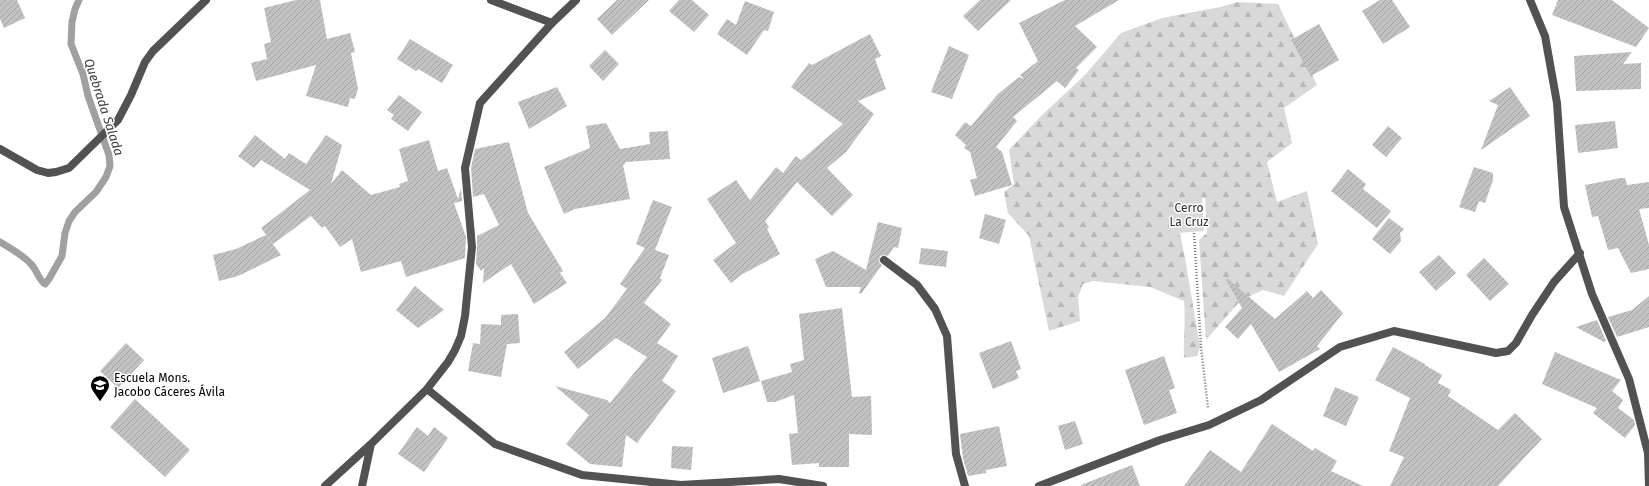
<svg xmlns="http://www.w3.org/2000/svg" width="1649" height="486" viewBox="0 0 1649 486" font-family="'Fira Sans',sans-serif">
<defs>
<pattern id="forest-firs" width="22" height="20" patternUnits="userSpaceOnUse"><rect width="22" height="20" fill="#d9d9d9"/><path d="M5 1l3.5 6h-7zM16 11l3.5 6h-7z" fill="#b8b8b8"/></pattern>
<pattern id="building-hatch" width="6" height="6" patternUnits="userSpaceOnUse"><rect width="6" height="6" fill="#c2c2c2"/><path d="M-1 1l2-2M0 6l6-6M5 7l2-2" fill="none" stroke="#a5a5a5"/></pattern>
</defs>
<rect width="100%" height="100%" fill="#fff"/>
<path fill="url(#forest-firs)" d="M1238,2L1278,4L1317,85L1284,108L1292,143L1267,162L1277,202L1307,191L1318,244L1284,296L1263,290L1241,300L1206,340L1199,240L1207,233L1205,198L1178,199L1180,234L1185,258L1200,347L1197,356L1184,358C1183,339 1186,320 1184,301L1150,287L1093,281L1083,284L1078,297L1080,321L1049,331L1029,236L1008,213L1004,192L1014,184L1009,150L1041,116L1085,75L1121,33L1162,18L1220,7Z"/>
<path fill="#d9d9d9" d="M1202,196L1204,231L1177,233L1175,198Z"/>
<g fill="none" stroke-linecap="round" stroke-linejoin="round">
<path stroke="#a0a0a0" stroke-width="7" d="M0,242C10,248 23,255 31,264C37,270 38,279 45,284L49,279L62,256L65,233L69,221L75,212L96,192L106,177L110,166L109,155L88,96L83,74L71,44L72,22L75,9L79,0"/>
</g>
<path fill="url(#building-hatch)" d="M0,0H17L25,18L4,28L0,19Z
M296,0H320L327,39L350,33L355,52L351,53L358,89L355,99L350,98L348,107L306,96L316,65L256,81L251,63L267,59L264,44L271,42L264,8Z
M617,0H649L612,35L597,19Z
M679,0H692L709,15L694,32L669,11Z
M980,0H1011L978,31L963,16Z
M1065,0H1119L1075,26L1097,47L1076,68L1079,70L1065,88L1057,81L1013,117L1017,121L996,147L1002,152L1012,185L975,196L970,180L977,178L970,152L964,148L966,145L955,135L965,122L971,126L998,94L1019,77L1024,79L1020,75L1038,61L1019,23Z
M1380,0H1392L1410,27L1383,44L1362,11Z
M1558,0H1612L1649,28L1636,47L1552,15Z
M745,1L774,12L768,31L764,30L747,55L717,34L727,19L736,25Z
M1319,24L1339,60L1311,76L1291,40Z
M870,34L881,56L875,59L886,89L858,101L874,114L846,152L827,168L853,195L832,216L797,182L765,221L769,227L767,229L780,254L741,275L731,283L713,260L736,243L707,199L736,180L750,200L776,167L783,173L796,156L801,160L843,124L791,87L809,63L812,65Z
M410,39L453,65L442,83L418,69L416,71L397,59Z
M949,46L969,55L952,99L931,92Z
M605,50L619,64L603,81L589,66Z
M1632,52L1623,64L1641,63V89L1576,91L1574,56Z
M557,87L567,106L529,129L518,102Z
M1510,87L1530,116L1481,150L1498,105L1489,101Z
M399,95L422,112L408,131L391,119L394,115L387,110Z
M1615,121L1618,148L1578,153L1575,125Z
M606,123L620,149L650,144L649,132L668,131L670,159L625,162V164L623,165L630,199L575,209L564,214L544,167L590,148L586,126Z
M1388,126L1402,138L1386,157L1372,145Z
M255,135L285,159L289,153L306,164L326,135L342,145L331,184L342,170L371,195L400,187L399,184L408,181L399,149L429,140L438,171L447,168L458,199L461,188L462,201L454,203L466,237L465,258L406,277L401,261L361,272L352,239L340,247L325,226L322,228L311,216L273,244L261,228L310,190L261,160L254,168L238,156Z
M509,142L528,213L563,271L560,273L567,283L534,304L511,264L483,283L484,268L481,271L476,264L477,247V236L499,225L484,194L473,197L471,168L475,149Z
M1474,167L1493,173V180L1485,203L1479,201L1475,212L1459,207Z
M1348,169L1366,184L1363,189L1391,211L1377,228L1331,191Z
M1621,178H1625L1627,185L1649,182V208L1639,209L1649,245V269L1631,273L1618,248L1608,250L1598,216L1592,217L1585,185Z
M653,200L672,207L655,250L669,255L660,278L662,280L644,303L671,324L657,343L678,356L662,381L676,391L637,443L626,435L622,467L590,464L566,444L589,415L555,386L607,400L610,403L647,357L616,338L578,369L564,352L605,318L627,289L620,284L645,248L636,244Z
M985,214L1006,220L999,244L979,238Z
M1389,218L1404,229L1400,233L1401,241L1390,254L1372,239Z
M878,222L902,228L898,248L894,247L888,256L884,255L880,256L879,262L882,265L861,294L859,293L861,287H826L815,259L833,251L866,270Z
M266,235L281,255L238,276L219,281L213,255L236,249Z
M921,248L948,251L946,267L919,264Z
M1439,255L1456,273L1436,291L1419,272Z
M1484,258L1509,284L1490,301L1466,275Z
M1228,279L1275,319L1307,291L1313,298L1321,290L1343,313L1317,346L1320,349L1279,372L1251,324L1238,339L1225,327L1242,308L1226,280Z
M415,286L444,310L418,328L396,310Z
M1649,296V327L1617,337L1608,317L1632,310Z
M842,308L852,397L871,396L872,435L849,434V467H819V463L792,465L789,434L798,433L794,395L775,402H767L761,381L792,372L790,364L804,360L799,314Z
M518,314L520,343L507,344L501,377L468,371L473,343L480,344L481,324L501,325V315Z
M1597,320L1606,341L1604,342L1576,327Z
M1011,341L1021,369L1016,371L1019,378L993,389L979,353Z
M126,343L144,360L118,388L100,371Z
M748,346L760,381L723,393L712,358Z
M1393,347L1425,364V365L1442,375L1438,383L1451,390L1448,396L1498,430L1515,413L1542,439L1498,486H1390L1404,457L1389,451L1410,398L1375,380Z
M1555,352L1621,380L1612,391L1623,400L1618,408L1634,420L1635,425L1625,438L1593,413L1597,408L1542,384Z
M1164,356L1175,388L1169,390L1177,413L1144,425L1125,370Z
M1335,387L1359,397L1346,426L1323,416Z
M135,399L190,450L165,477L110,427Z
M1075,421L1083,444L1065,450L1058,426Z
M1272,424L1313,451L1315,448L1337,461L1331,471L1363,486H1184L1210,450L1241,472Z
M999,426L1007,466L986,470V473L968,476L963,458L960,434Z
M417,427L428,436L434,427L448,438L424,472L398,454Z
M672,446L693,447L691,470L671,468Z
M1132,465L1140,486H1081V485Z"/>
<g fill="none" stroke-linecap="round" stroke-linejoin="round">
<path stroke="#747474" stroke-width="2.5" stroke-dasharray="1 2" stroke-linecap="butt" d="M1194,233L1201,347L1208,408"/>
<path stroke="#525252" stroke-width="8" d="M491,0L552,23
M1530,0L1545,36L1557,103L1564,207L1592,294L1629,379L1648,453L1649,486
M0,149L37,170L48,173L56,172L69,168L118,120L131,95L145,62L153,51L206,0
M884,260L917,285L935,309L947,336L956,454L965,486
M427,389L495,444L582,475L681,485L779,479L823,486
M325,486L371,444
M362,486L371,444L427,389L448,362L455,350L461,336L465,316L472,247L465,168L480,103L552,23L576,0
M1039,486L1160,440L1209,425L1261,400L1340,347L1394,331L1496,353L1508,351L1516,343L1532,315L1554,282L1580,253"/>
</g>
<defs>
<g id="school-pin" transform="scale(1)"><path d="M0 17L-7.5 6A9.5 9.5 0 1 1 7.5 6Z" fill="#000" stroke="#fff"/><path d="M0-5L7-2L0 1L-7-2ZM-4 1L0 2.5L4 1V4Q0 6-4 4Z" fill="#fff"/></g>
</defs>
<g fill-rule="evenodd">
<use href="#school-pin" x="100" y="385"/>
</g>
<g text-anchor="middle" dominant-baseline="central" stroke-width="3" stroke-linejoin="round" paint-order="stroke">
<g font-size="12" fill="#303030" stroke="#fff">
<text x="1189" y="208">Cerro<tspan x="1189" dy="14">La Cruz</tspan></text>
</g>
<g font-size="12" fill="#000" stroke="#fff" text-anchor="start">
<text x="114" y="378">Escuela Mons.<tspan x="114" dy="14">Jacobo Cáceres Ávila</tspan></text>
</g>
<g font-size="13" font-style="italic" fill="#414141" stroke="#fff">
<text transform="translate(104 107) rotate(72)">Quebrada Salada</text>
</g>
</g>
</svg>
